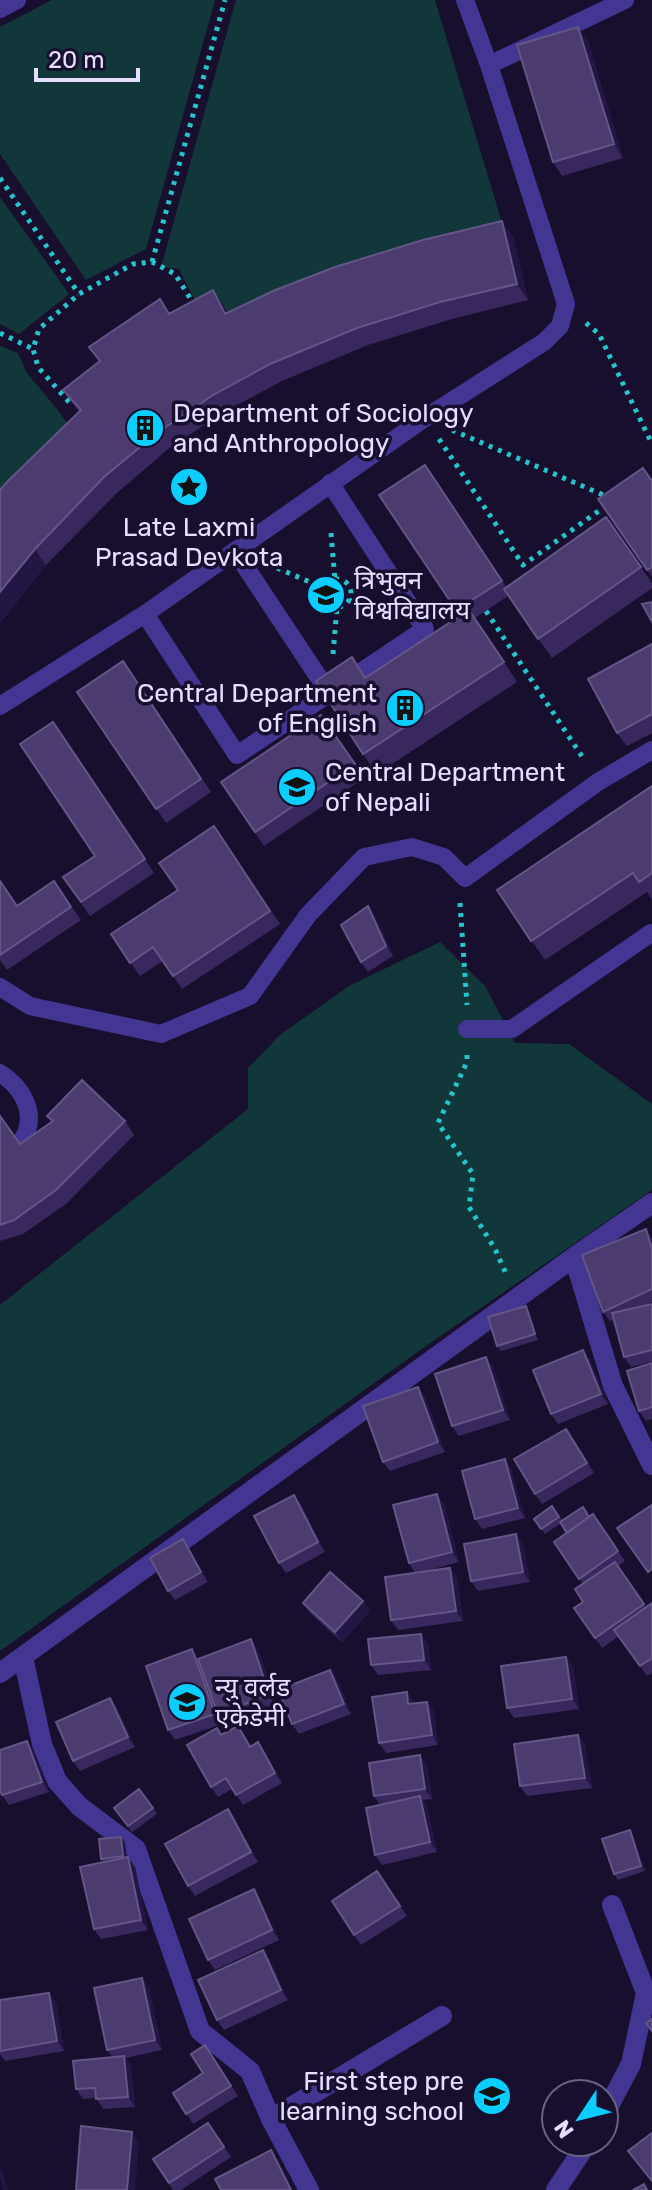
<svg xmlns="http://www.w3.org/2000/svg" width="652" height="2190" viewBox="0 0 652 2190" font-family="Rubik,'Noto Sans Devanagari',sans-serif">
<rect width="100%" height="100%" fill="#180f2f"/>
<path fill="#12373a" d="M52,0H215L146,249L86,280L0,154V27Z
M236,0H435L505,233L378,256L231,323L199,308L179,269L161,267Z
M0,197L69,294L19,334L0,324Z
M0,346L18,353L26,372L57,409L71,429L0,497Z
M440,942L485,986L515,1043L569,1044L652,1104V1190L423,1348L0,1651V1305L248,1109V1068L281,1034L349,986Z"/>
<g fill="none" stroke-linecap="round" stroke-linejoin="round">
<path stroke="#25c5cc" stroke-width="5" stroke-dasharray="4 6" stroke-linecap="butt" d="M0,178L79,294
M152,262L225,0
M586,323L599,334L652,444
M0,333L33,349
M69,402L38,367L33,349L39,329L79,294L133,264L152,262L175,274L195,306
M452,430L608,497
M439,439L523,565L607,505
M331,533L335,580
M277,568L324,588
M323 593a14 14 0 1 1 28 0a14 14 0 1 1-28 0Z
M349,600L385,616
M486,611L585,761
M333,654L337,607
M460,903L467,1005
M467,1055V1062L438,1123L473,1174L469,1207L495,1249L507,1276"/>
<path stroke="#433692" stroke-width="18" d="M0,9L17,0
M489,65L625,0
M235,551L329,693
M145,614L237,755L425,629L330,483
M0,706L145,614L425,418L544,342L560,326L566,304L489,65L465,0
M0,987L30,1006L161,1034L250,996L308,915L364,857L412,847L444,857L465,878L598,782L652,750
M467,1029H512L651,933
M0,1073C22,1087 38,1113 23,1139C18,1149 8,1156 0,1163"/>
<path stroke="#433692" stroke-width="20" d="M574,1257L613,1386L652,1465
M23,1657L42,1744L57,1781L79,1806L136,1849L200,2031L250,2071L271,2119L309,2190
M0,1673L574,1257L652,1203
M604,2115L631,2064L646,1993L612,1905
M271,2119L442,2016
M556,2190L588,2142"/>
</g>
<path fill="#38285e" d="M588,41L623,158L562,176L553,162Z
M502,221L513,237L528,300L452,319L368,345L282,381L224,412L168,449L116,494L46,565L0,623V490L79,412L63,390L170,313L224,306L228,313Z
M425,465L506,587L606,517L652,583V588L552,658L508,596L475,618L517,682L377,774L363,754L366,678L460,616L379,495Z
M652,481V577L598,499Z
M652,644V733L627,746L617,733Z
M123,661L211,792L166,823L77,692Z
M321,715L364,778L264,846L221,782Z
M53,722L154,873L90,916L63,877L95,856Z
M652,786V900L647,892L545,960L497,890Z
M214,826L280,924L182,989L163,961L140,976L111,934L178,890Z
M0,880L17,906L54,881L81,920L7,970L0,960Z
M375,916L393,956L368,972L361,962Z
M0,1116L20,1144L51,1122L47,1116L125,1121L134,1135L66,1204L23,1234L0,1241Z
M646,1229L652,1238V1302L645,1305L652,1304V1362L631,1367L624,1357L614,1320L610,1321L603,1312Z
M529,1311L538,1340L501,1351L497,1346Z
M583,1350L590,1360L608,1404L558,1424L551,1414Z
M652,1363V1419L646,1421L639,1411Z
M493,1367L510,1420L459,1436L452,1426Z
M418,1387L425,1397L445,1452L390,1471L383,1462Z
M566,1429L594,1473L542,1504L535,1494Z
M505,1459L511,1469L525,1518L482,1529L475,1519Z
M444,1504L459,1562L418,1573L450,1568L457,1578L463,1621L398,1630L391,1620L415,1573L409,1563Z
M301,1505L325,1552L286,1573L279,1563Z
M552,1506L562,1520L589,1517L593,1514L625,1561L618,1566L646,1607L652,1603V1673L647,1676L619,1636L602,1648L574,1608L583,1602V1584L554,1542L567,1533L561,1523L545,1534L534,1519Z
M516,1534L523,1544L530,1582L478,1591L471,1581Z
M183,1539L208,1582L175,1600L168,1591Z
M363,1601L370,1611L342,1642L310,1613L303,1603Z
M421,1634L428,1644L431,1670L378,1675L371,1665Z
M192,1649L198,1659L258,1649L276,1704L225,1725L220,1718L222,1724L175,1740L168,1730Z
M573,1667L579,1709L514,1718L507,1708Z
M330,1670L337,1679L351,1714L299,1734L292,1724Z
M110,1698L117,1708L135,1747L80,1771L73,1761Z
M414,1702V1703L427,1702L434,1712L438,1745L386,1753L379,1743Z
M238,1726L251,1746L265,1752L282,1783L243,1805L232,1789L218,1797L211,1787L222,1735Z
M578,1735L585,1745L592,1788L527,1796L520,1786Z
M34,1751L49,1792L9,1805L2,1795Z
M427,1765L432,1799L423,1800L427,1806L437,1852L382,1865L375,1855L380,1805L374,1796Z
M114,1808H153L157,1814L132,1832Z
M228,1809L235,1819L258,1862L195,1896L188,1886Z
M630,1830L633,1835L645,1871L618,1880L614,1874Z
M121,1837L125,1842L127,1857L135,1867L148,1930L101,1939L94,1929L103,1862L101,1859Z
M377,1871L407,1916L361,1945L332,1901Z
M260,1899L279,1940L215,1970L208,1960Z
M263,1950L270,1960L288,2000L224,2030L217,2020Z
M149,1988L162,2050L126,2058L131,2066L135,2107L103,2109L96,2098L83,2099L76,2089L112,2057L107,2050Z
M0,2000L56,2002L64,2051L5,2061L0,2054Z
M205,2045L238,2096L193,2124L173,2093L203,2073Z
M208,2123L231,2157L181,2190H173L153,2159Z"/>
<path fill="#231644" d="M578,27L588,41L623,158L614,144Z
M502,221L513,237L528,300L517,284Z
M213,290L224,306L237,331L225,314Z
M35,549L46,565L0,623V592Z
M368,906L375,916L393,956L386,946Z
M646,1229L652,1238V1249Z
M526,1306L529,1311L538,1340L535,1334Z
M583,1350L590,1360L608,1404L601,1394Z
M486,1357L493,1367L510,1420L503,1410Z
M418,1387L425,1397L445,1452L438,1442Z
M505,1459L511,1469L525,1518L518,1508Z
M437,1494L444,1504L459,1562L452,1552Z
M294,1495L301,1505L325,1552L318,1542Z
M516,1534L523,1544L530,1582L523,1572Z
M183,1539L190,1549L208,1582L201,1572Z
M450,1568L457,1578L463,1621L456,1611Z
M363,1601L370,1611L342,1642L335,1632Z
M421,1634L428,1644L431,1670L424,1660Z
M251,1639L258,1649L276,1704L269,1694Z
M192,1649L199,1659L222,1724L215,1714Z
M566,1657L573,1667L579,1709L572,1699Z
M330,1670L337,1679L351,1714L344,1704Z
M407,1692L414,1702L415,1714L408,1704Z
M110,1698L117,1708L135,1747L128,1737Z
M427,1702L434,1712L438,1745L432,1735Z
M578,1735L585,1745L592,1788L585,1778Z
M27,1741L34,1751L49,1792L42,1782Z
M258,1742L265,1752L282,1783L275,1773Z
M420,1755L427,1765L432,1799L425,1789Z
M420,1796L427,1806L437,1852L430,1842Z
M228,1809L235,1819L258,1862L251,1852Z
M630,1830L633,1835L645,1871L641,1866Z
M121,1837L125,1842L127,1861L123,1856Z
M128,1857L135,1867L148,1930L141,1920Z
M254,1889L260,1899L279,1940L272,1930Z
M263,1950L270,1960L288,2000L281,1990Z
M142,1978L149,1988L162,2050L155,2040Z
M49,1993L56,2002L64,2051L57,2041Z
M124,2056L131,2066L135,2107L128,2097Z
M132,2132L139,2142L135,2190H127Z
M271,2150L278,2160L293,2190H291Z
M0,2169L3,2173L8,2190H3L0,2178Z"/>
<path fill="#4b3b6f" stroke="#635586" stroke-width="2" d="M578,27L614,144L553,162L517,45Z
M502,221L517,284L440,302L357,328L270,364L213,395L157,433L104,477L35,549L0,592V490L9,480L81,410L63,390L100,361L89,347L160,299L169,314L213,290L225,314L273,291L335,267L423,240Z
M425,465L502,581L456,610L379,495Z
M643,468L652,481V567L647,570L598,499Z
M606,517L641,567L538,639L504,589Z
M652,602V622L642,604Z
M469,610L504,662L363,754L316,681L352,657L365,678Z
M652,644V714L617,733L588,679Z
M123,661L201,779L156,809L77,692Z
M321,715L355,764L255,832L221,782Z
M53,722L145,859L81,902L63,877L95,856L20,744Z
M652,786V873L639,882L633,873L531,941L497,890Z
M214,826L270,911L173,976L153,947L130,963L111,934L178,890L159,863Z
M0,881L17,906L54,881L71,907L0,955Z
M368,906L386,946L361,962L341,925Z
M82,1080L125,1121L56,1190L14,1220L0,1225V1116L20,1144L53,1121L47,1116Z
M646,1229L652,1249V1289L603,1312L582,1255Z
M652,1304V1350L624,1357L612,1313Z
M526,1306L535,1334L497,1346L488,1317Z
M583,1350L601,1394L551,1414L533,1370Z
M486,1357L503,1410L452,1426L435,1374Z
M652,1363V1407L639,1411L627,1371Z
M418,1387L438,1442L383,1462L363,1406Z
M566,1429L587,1463L535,1494L514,1459Z
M505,1459L518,1508L475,1519L462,1471Z
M437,1494L452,1552L409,1563L393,1505Z
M294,1495L318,1542L279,1563L254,1516Z
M652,1505V1569L648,1572L617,1528Z
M552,1506L559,1517L541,1529L534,1519Z
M583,1507L589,1517L567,1533L560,1522Z
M593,1514L618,1551L579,1579L554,1542Z
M516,1534L523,1572L471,1581L464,1544Z
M183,1539L201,1572L168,1591L150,1558Z
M615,1562L644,1604L595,1638L574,1608L583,1602L575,1589Z
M450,1568L456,1611L391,1620L385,1577Z
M330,1572L363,1601L335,1632L303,1603Z
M652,1603V1658L640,1666L614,1630Z
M421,1634L424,1660L371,1665L368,1639Z
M251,1639L269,1694L218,1715L198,1659Z
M192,1649L215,1714L168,1730L146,1666Z
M566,1657L572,1699L507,1708L501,1666Z
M330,1670L344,1704L292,1724L278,1690Z
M407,1692L408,1704L427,1702L432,1735L379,1743L372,1697Z
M110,1698L128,1737L73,1761L56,1722Z
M238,1726L250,1747L258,1742L275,1773L236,1795L226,1778L211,1787L187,1745L217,1728L221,1735Z
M578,1735L585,1778L520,1786L514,1744Z
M27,1741L42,1782L2,1795L0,1790V1750Z
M420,1755L425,1789L374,1796L369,1763Z
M139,1789L153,1808L128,1826L114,1808Z
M420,1796L430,1842L375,1855L366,1808Z
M228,1809L251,1852L188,1886L165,1844Z
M630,1830L641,1866L614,1874L602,1839Z
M121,1837L123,1856L101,1859L99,1839Z
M128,1857L141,1920L94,1929L80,1867Z
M377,1871L400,1906L354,1935L332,1901Z
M254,1889L272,1930L208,1960L189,1919Z
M263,1950L281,1990L217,2020L198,1980Z
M142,1978L155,2040L107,2050L94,1988Z
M49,1993L57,2041L0,2051V2000Z
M652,2019V2031L646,2023Z
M205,2045L231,2086L186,2114L173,2093L203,2073L191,2054Z
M124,2056L128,2097L96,2099L95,2088L76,2089L73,2061Z
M208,2123L224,2147L169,2183L153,2159Z
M81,2126L132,2132L127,2190H76Z
M652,2133V2181L628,2151Z
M271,2150L291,2190H221L215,2179Z
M644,2184L647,2190H633Z"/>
<defs>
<g id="building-disc" transform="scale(2)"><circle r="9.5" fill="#0aceff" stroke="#180f2f"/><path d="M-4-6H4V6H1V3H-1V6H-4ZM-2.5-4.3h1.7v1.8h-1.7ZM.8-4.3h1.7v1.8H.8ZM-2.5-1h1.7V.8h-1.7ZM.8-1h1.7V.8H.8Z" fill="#111"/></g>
<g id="sight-disc" transform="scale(2)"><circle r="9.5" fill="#0aceff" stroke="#180f2f"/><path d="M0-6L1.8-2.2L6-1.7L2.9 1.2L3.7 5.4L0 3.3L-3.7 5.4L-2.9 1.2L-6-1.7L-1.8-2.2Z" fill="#111"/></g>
<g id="university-disc" transform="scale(2)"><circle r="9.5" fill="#0aceff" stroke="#180f2f"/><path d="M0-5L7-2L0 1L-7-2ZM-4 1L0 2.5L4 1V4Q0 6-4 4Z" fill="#111"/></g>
<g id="school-disc" transform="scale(2)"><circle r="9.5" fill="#0aceff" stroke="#180f2f"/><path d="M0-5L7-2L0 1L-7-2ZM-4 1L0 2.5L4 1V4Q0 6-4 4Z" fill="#111"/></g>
</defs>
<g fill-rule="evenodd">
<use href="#building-disc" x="145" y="428"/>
<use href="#sight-disc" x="189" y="487"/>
<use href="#university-disc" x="326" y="595"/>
<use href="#building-disc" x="405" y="708"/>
<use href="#university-disc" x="297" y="787"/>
<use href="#school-disc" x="187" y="1702"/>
<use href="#school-disc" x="492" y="2096"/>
</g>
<g text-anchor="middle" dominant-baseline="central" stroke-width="7" stroke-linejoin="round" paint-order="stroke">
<g font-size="26" fill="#e5deff" stroke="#180f2f" text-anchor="start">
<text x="173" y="413">Department of Sociology<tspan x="173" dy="30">and Anthropology</tspan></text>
<text x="189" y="527" text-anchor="middle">Late Laxmi<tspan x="189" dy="30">Prasad Devkota</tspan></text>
<text x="354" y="580">त्रिभुवन<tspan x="354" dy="30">विश्वविद्यालय</tspan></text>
<text x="377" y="693" text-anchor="end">Central Department<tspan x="377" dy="30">of English</tspan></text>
<text x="325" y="772">Central Department<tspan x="325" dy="30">of Nepali</tspan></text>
<text x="215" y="1687">न्यु वर्लड<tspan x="215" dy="30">एकेडेमी</tspan></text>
<text x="464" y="2081" text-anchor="end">First step pre<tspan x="464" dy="30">learning school</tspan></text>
</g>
</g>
<g transform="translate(580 2118) rotate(235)"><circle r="38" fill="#180f2f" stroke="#6a6282" stroke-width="2"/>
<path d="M0-6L14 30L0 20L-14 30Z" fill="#0aceff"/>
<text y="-12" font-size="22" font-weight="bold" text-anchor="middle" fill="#e5deff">N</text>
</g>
<path d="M36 68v12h102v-12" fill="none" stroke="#e5deff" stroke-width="4"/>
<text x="48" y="68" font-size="24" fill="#e5deff" stroke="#180f2f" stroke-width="6" paint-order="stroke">20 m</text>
</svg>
